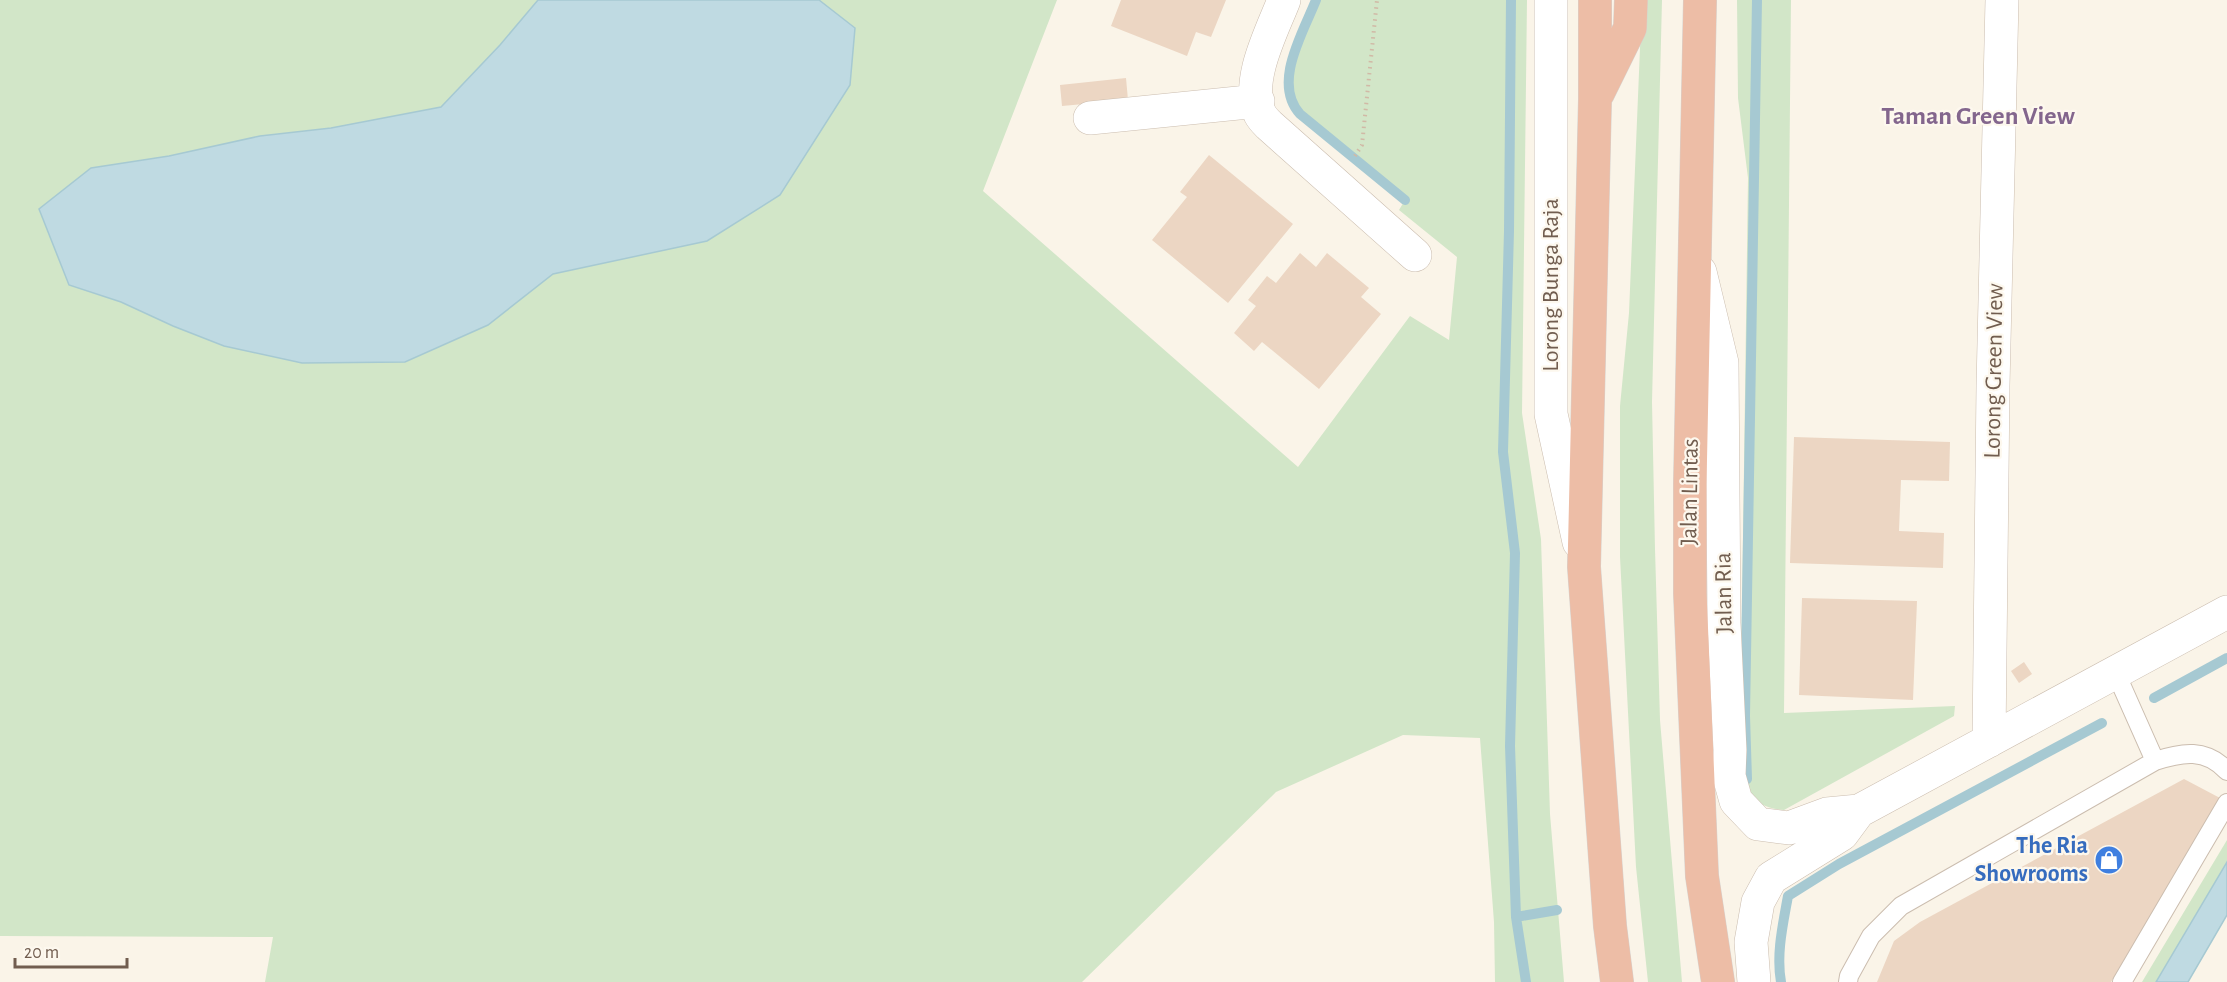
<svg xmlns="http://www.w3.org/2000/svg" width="2227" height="982" viewBox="0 0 2227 982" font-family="'Alegreya Sans',sans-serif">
<rect width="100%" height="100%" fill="#faf4e8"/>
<path fill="#d2e6c8" d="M0,0H1057L983,191L1298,467L1410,316L1449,340L1457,257L1399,210L1405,200L1294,108C1278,72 1303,34 1316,0H1527L1522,413L1541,539L1550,814L1564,982H1495L1494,922L1480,738L1403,735L1276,792L1082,982H265L273,937L0,936Z
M1642,0H1662L1652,402L1655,549L1660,720L1682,982H1648L1636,867L1620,557V406L1629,313Z
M1737,0H1791L1784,713L1955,706L1954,716L1784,810C1746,807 1747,785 1740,753L1748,178L1738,98Z
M2227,840V862L2156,982H2142Z"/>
<path fill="#bfdae2" stroke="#a6c9d2" stroke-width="1.5" d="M538,0H819L855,28L850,85L780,195L707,241L553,274L488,325L405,362L302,363L224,346L173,326L121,302L69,285L39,209L91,168L169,156L260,136L331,128L441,107L500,45Z
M2227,862V915L2188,982H2156Z"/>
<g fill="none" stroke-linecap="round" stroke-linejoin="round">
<path stroke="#a6c9d2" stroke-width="10" d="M1316,0C1303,33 1272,83 1300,114L1405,200
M1511,0L1509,231L1503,452L1515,553L1510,746L1516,917
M2154,698L2227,658
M1747,779L1745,716L1757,0
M1526,982L1516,917L1557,910
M1781,982C1776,954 1783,924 1788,896L1839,864L2102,723"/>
</g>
<path fill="#ecd6c3" d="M1121,0H1226L1211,37L1196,32L1187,56L1111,26Z
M1126,78L1128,100L1062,106L1060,85Z
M1209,155L1293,224L1228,303L1152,240L1187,197L1180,192Z
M1300,253L1316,267L1327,253L1369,288L1361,297L1381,314L1319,389L1262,342L1254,351L1234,333L1256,306L1248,300L1267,276L1276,283Z
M1794,437L1950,442L1949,481L1901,480L1899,531L1944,533L1943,568L1790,563Z
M1802,598L1917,601L1913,700L1799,695Z
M2024,662L2032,674L2019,683L2011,671Z
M2184,779L2220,798L2111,982H1877L1894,941L1920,922Z"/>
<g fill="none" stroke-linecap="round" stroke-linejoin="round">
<g stroke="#cbbdaf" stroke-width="20">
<path id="lane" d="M2155,761C2182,752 2206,748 2227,771
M1848,982L1849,976L1871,936L1901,906L2155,761L2115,671
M2122,982L2227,803"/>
</g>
<g stroke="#cbbdaf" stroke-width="34">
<path id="street" d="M1284,0C1272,31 1245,81 1260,114C1262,118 1266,122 1269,125L1415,255
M1551,0V414L1579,542
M1090,118L1258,101
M1700,272L1722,363L1724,623L1730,750L1729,776L1736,801L1758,824L1789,828L1827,814L1859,811L2227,612
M1989,741L1993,386L2002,0
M1754,982L1751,942L1758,902L1771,878L1842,834L1859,811"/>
</g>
<g stroke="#d7d2ce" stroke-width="34">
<path id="highway" d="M1595,0V99L1584,567L1610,926L1617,982
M1700,0L1690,484V593L1702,876L1718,982
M1598,93L1630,28L1631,0"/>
</g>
<path stroke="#d1b9a6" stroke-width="4" stroke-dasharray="1.5 4.5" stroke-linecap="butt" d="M1355,156L1362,145L1377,0"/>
<use href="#lane" stroke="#fff" stroke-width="18"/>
<use href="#street" stroke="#fff" stroke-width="33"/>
<use href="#highway" stroke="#edbda6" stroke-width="33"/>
</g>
<defs>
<g id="shop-disc" transform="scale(1.5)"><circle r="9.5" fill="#3f7fe0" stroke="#fdf8ee"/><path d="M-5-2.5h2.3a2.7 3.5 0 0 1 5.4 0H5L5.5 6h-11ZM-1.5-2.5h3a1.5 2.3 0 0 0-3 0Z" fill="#fff"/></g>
</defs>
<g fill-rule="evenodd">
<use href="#shop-disc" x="2109" y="860"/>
</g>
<g text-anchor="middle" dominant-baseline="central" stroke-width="4.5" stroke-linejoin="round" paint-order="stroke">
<g font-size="24" fill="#715d4f" stroke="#fdf8ee">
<text transform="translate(1551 285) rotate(-90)">Lorong Bunga Raja</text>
<text transform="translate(1994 371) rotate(-89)">Lorong Green View</text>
<text transform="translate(1690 492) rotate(-89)">Jalan Lintas</text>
<text transform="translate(1724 593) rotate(-91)">Jalan Ria</text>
</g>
<g font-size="24" font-weight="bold" fill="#366cbe" stroke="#fdf8ee" text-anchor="end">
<text x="2088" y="846">The Ria<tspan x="2088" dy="28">Showrooms</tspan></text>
</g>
<g font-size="26" font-weight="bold" fill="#83668d" stroke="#fdf8ee">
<text x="1978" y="116">Taman Green View</text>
</g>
</g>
<path d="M15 958v9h112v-9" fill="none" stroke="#715d4f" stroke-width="3"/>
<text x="24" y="958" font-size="18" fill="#715d4f" stroke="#fdf8ee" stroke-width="4.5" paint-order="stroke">20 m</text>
</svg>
